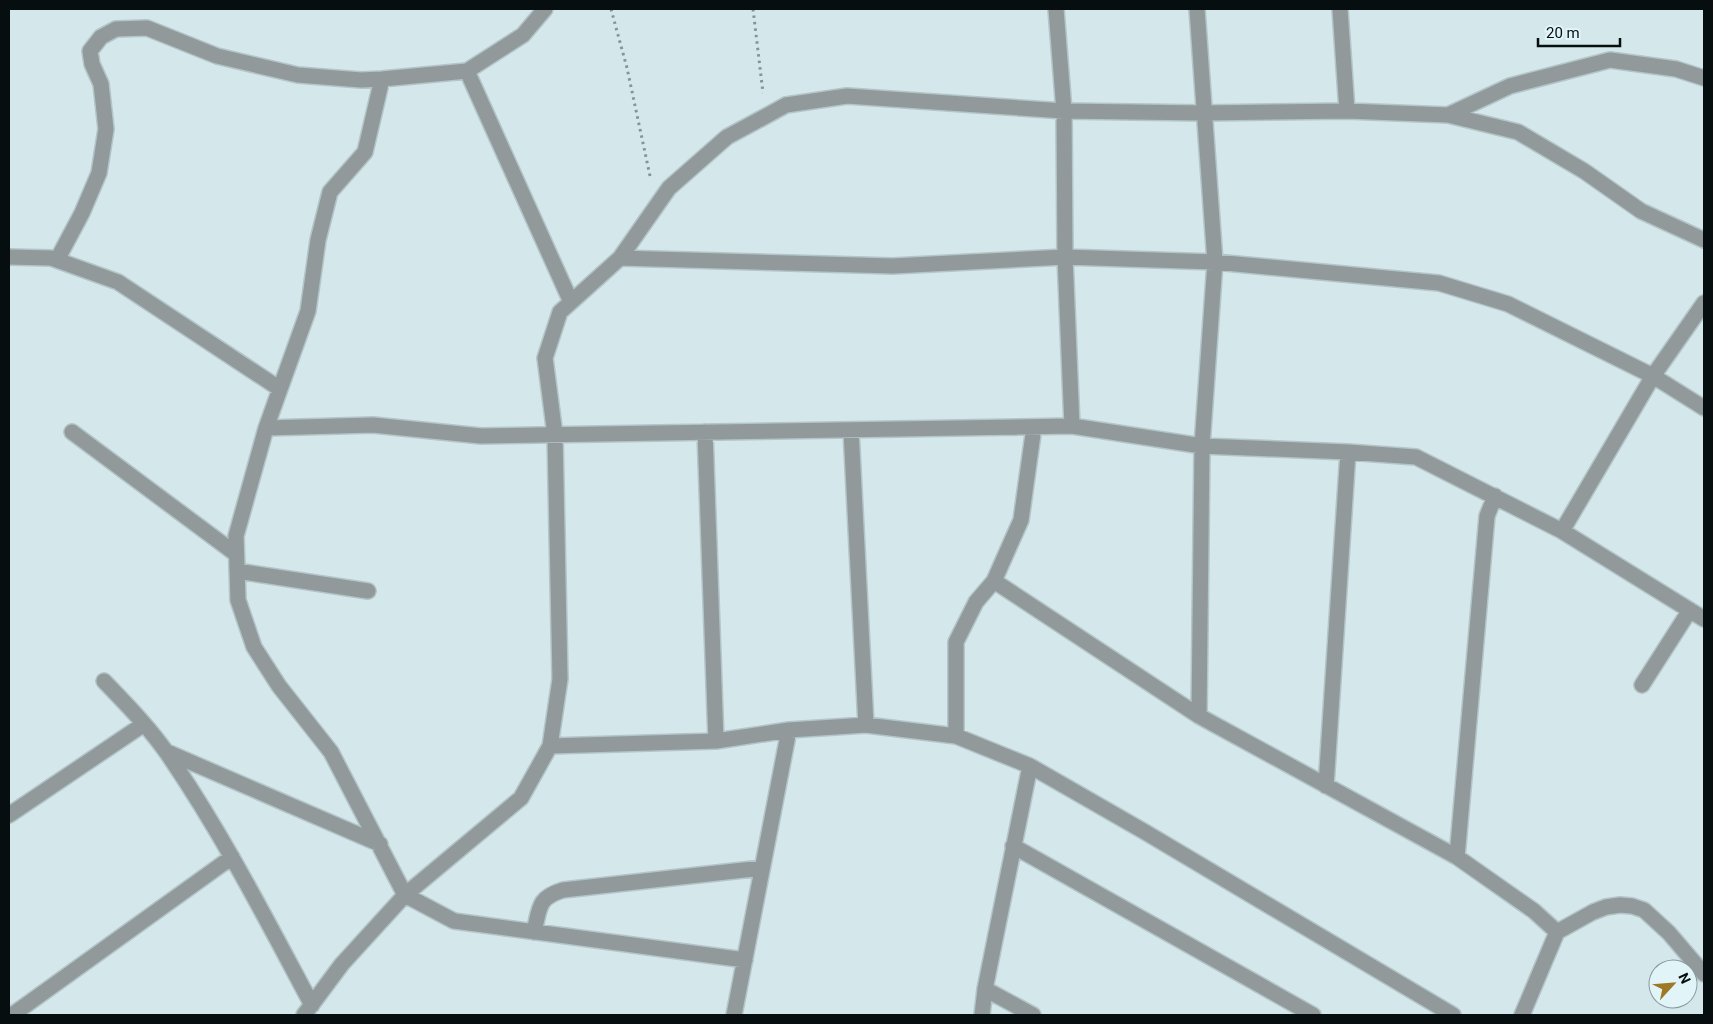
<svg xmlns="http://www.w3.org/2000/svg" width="1713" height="1024" viewBox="0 0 1713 1024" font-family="Roboto,sans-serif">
<rect width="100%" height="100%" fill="#d4e8ec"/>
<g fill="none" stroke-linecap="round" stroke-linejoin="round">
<g stroke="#b3c5c9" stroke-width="18">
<path id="minor" d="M1056,9L1064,111L1065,257L1072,426
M1197,9L1215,262L1202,446L1199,716
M1340,9L1347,111
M467,71L571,302
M382,79L365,152L330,192L318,240L308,311L266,428L236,536L238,600L254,647L279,686L331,752L405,895L454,921L745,960
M1448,115L1510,86L1610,60L1676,69L1704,78
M9,257L51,258L118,282L280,389
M620,258L893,266L1065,257L1215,262L1439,283L1508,304L1653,376L1704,408
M57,260L82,213L99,173L106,129L101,84L92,64L90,51L101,37L116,29L147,28L217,56L298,75L361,80L382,79L467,71L523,35L545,9
M266,428L373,425L481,436L1072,426L1202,446L1348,452L1416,457L1562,531L1704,619
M851,430L866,725
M72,432L236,554
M705,432L716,741
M1562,531L1653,376L1704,303
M237,571L368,591
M994,581L1199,716L1457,857L1534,911L1557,932
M104,681C126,704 149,727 167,753C222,833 266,919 312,1005
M1642,685L1690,610
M956,736V642L976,602L994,581L1021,520L1034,427
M550,746L716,741L789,730L866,725L956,736L1030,766L1145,832L1453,1015
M167,752L380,844
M1326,786L1348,452
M9,815L144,724
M1013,846L1313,1015
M1457,857L1487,516L1495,496
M534,932C540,908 537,898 563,890L762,868
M985,989L1033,1015
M12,1015L232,857
M304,1015L342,964L405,895L521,798L550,746L560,679L555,435L545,358L560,312L620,258L669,188L727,137L766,116L786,105L847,96L1064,111L1204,113L1347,111L1448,115L1518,132L1584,171L1641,211L1704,240
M734,1015L789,730
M982,1015L985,989L1030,766
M1522,1015L1557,932L1593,912L1606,907L1620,905L1632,906L1644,910L1669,933L1704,974"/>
</g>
<path stroke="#859497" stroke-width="3" stroke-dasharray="2.5 4" stroke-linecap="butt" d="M611,9L627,68L650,176
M753,9L763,93"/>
<use href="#minor" stroke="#91999b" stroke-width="15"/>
</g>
<rect width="1713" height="1024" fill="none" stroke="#070e0f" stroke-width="20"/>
<g transform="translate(1673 984) rotate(64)"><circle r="24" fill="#e1f5f9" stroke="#8a999b"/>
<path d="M0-4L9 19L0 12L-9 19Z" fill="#9f7825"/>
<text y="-8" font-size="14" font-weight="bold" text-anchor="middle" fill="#070e0f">N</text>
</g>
<path d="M1538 38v8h82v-8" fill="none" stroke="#070e0f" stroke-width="2.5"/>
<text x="1546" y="38" font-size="15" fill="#070e0f" stroke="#e1f5f9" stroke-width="4" paint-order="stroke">20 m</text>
</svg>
